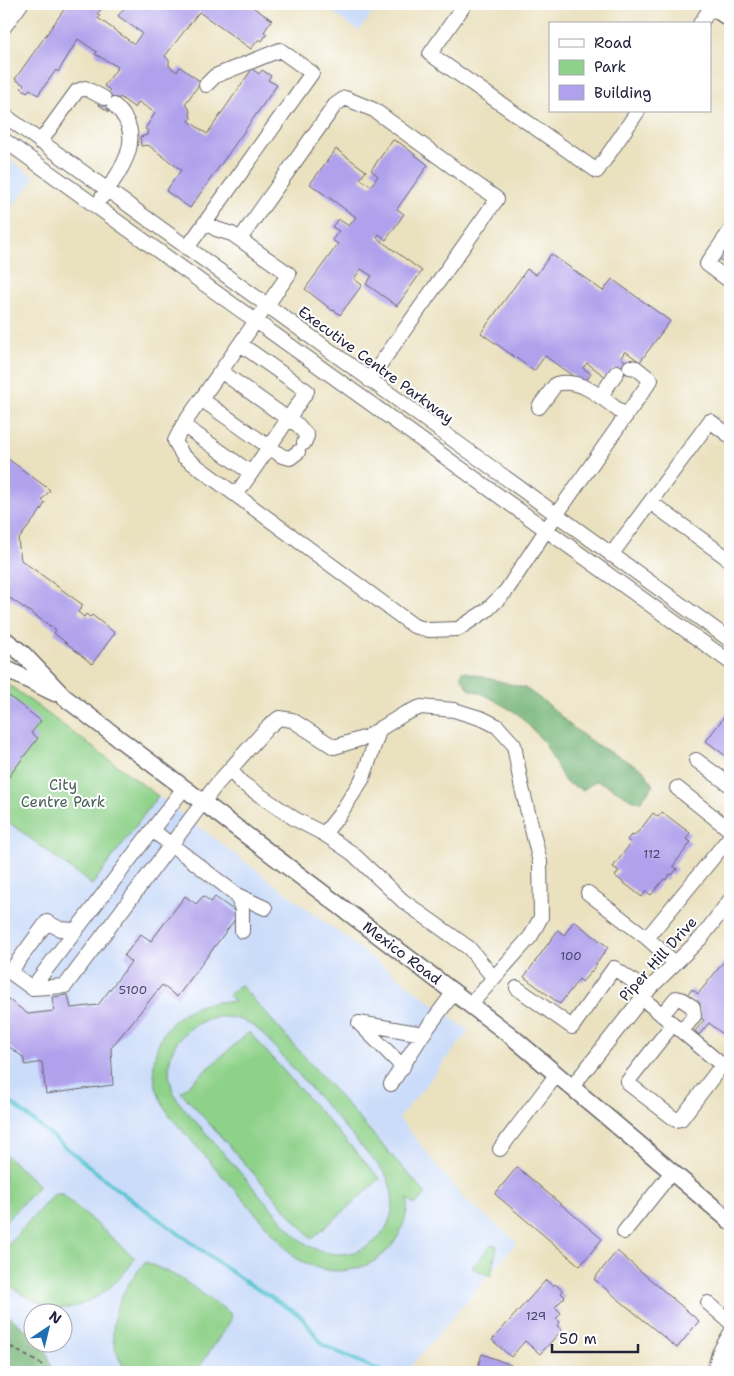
<svg xmlns="http://www.w3.org/2000/svg" width="734" height="1376" viewBox="0 0 734 1376" font-family="'Shantell Sans',sans-serif">
<rect width="100%" height="100%" fill="#fff"/>
<filter id="ink" filterUnits="userSpaceOnUse"><feTurbulence type="fractalNoise" baseFrequency=".02" numOctaves="2"/><feDisplacementMap in="SourceGraphic" scale="10" xChannelSelector="R" yChannelSelector="G"/><feConvolveMatrix kernelMatrix="1 2 1 2 8 2 1 2 1" color-interpolation-filters="sRGB"/></filter>
<filter id="wash" filterUnits="userSpaceOnUse"><feTurbulence type="fractalNoise" baseFrequency=".0096" numOctaves="4" result="noise"/><feDisplacementMap in="SourceGraphic" scale="20" xChannelSelector="R" yChannelSelector="G"/><feGaussianBlur stdDeviation="1.12" result="paint"/><feColorMatrix in="noise" values="0 0 0 0 0 0 0 0 0 0 0 0 0 0 0 0 0 1.4 0 .05"/><feComposite in="paint" operator="in"/></filter>
<g filter="url(#wash)">
<rect width="100%" height="100%" fill="#eae1bf"/>
<path fill="#cadcf9" d="M320,4H379L359,31Z
M4,155L35,178L4,217Z
M158,796L469,1031L399,1118L463,1198L517,1242L406,1372H53L43,1344H62V1314H32V1335L4,1312V822L5,820L92,884Z"/>
<path fill="#8ed189" stroke="#587a62" fill-rule="evenodd" d="M4,681L158,796L92,885L6,820L4,822Z
M240,984L426,1194L414,1205L408,1199C406,1261 344,1291 293,1256L175,1122C129,1068 162,996 234,1002L229,995ZM215,1017C233,1016 248,1020 262,1033L385,1173C417,1236 341,1283 293,1233L177,1100C158,1062 174,1028 215,1017Z
M249,1032L380,1179L312,1239L181,1092Z
M4,1153L39,1186L4,1223Z
M54,1194H62L135,1258C123,1280 86,1312 58,1308C38,1305 19,1293 4,1281V1249Z
M492,1244L497,1246L491,1276L472,1268Z
M146,1262L180,1278L230,1313L231,1320L196,1372H128C98,1336 118,1291 146,1262Z"/>
<path fill="#72b375" stroke="#4a6a58" d="M462,671L525,688L549,705L571,726L595,744L644,770L653,786L640,802C624,798 613,786 596,781L583,790L565,782L544,742L518,714L485,695L469,689L461,677Z
M4,1312L32,1335V1344L45,1345L53,1372H4Z"/>
<g fill="none" stroke-linecap="round" stroke-linejoin="round">
<path stroke="#59c4d2" stroke-width="4" d="M4,1097L117,1189L243,1280L301,1316L323,1345L382,1372"/>
</g>
<g id="blocks">
<path fill="#b0a1ec" d="M68,4H106L97,14L100,16L98,18L134,44L142,33L118,16L127,4H149L158,10L162,4H248L272,20L264,32L267,34L262,41L259,39L251,49L199,12L165,56L169,60V66L177,72L180,67L201,82L185,104L189,108L191,118L189,121L207,134L252,69L259,74L262,70L271,76L268,80L277,85L190,208L166,191L181,170L148,145L141,146L140,137L147,135L148,131L145,129L155,113L139,102L135,108L120,97L109,112L99,105L110,90L104,86L118,67L95,54L97,52L78,39L58,72L56,70L38,95L30,89L27,92L21,88L24,85L15,79Z
M393,140L400,143L428,165L397,209L404,214L386,240L379,234L377,238L422,271L397,306L366,284L372,276L361,269L354,279L362,285L340,315L334,310L333,311L305,289L338,244L332,240L339,231L332,227L338,219L349,226L356,217L310,184L336,149L366,171L360,179L371,186L378,176L371,170Z
M730,242V267L718,258Z
M551,254L603,291L612,279L670,321L640,362L625,351L621,358L631,365L623,376L613,369L607,378L587,363L583,368L591,374L584,384L545,356L534,371L481,333L527,269L536,275Z
M7,458L50,490L42,500L45,503L39,513L18,540L21,560L83,605L78,612L84,617L86,614L90,617L92,615L115,633L92,664L54,633L56,630L4,594V462Z
M5,693L41,721L31,733L38,738L4,783Z
M727,713L730,716V759L706,741Z
M662,812L690,833L686,839L691,842L673,866L677,869L672,875L670,874L666,880L664,879L651,895L646,891L642,897L615,876L619,871L613,867L631,843L627,840L631,835L633,836L640,830L653,813L658,817Z
M185,896L196,904L203,896L211,902L215,897L239,914L177,997L162,985L111,1048L113,1085L46,1094L42,1062L25,1065L23,1057L4,1043V996L28,1014L54,1011L52,997L68,995L71,1008L98,1005L131,962L124,956L141,934L151,941Z
M574,921L608,947L591,972L582,982L579,979L560,1004L524,977L558,930L564,935Z
M730,954V1040L709,1023L699,1035L695,1031L704,1020L700,1017V1008L687,995L692,989L698,994Z
M517,1167L602,1239L580,1266L495,1194Z
M617,1251L699,1321L677,1348L594,1279Z
M546,1280L553,1286L555,1284L563,1291L561,1293L565,1297L555,1307L561,1313L556,1319L560,1322L557,1326L562,1330L540,1354L525,1341L511,1357L492,1340Z
M482,1354L511,1365L509,1370L515,1372H476Z"/>
</g>
</g>
<g filter="url(#ink)">
<use href="#blocks" fill-opacity="0" stroke="#686569" stroke-width="1"/>
<g fill="none" stroke-linecap="round" stroke-linejoin="round">
<g stroke="#686569" stroke-width="16">
<path id="minor" d="M465,4L430,54L597,171L638,111
M700,24L712,6
M4,27L21,4
M4,115L730,640
M4,140L730,662
M40,142L77,91L85,88L104,98
M102,197C122,169 148,135 114,105
M206,222L216,229L232,234L289,274L183,425L175,441L183,456L414,626L429,630L458,629L487,610L506,591L556,515L651,380L636,368L630,367
M730,231L707,264L730,281
M240,239L335,105L345,98L374,110L497,199L369,380
M187,248L312,73L280,50L215,76L206,85
M222,372L288,419L307,391L240,344
M600,397L617,372
M201,399L269,447L236,495
M539,407L556,384C583,377 605,401 626,416
M183,425L251,473
M298,452L290,458L282,456L269,447L288,419L298,425L307,436L304,443
M650,502L730,560
M611,555L710,421L730,436
M696,760L730,785
M230,770L242,783L295,819L324,834L352,853L403,901L469,948L493,977
M677,788L730,830
M152,830L237,895L265,908
M324,834L340,814L363,778L380,728
M588,893L647,938L675,963
M237,895L242,910V931
M75,930L60,929L47,922L10,972L32,988L65,986L216,785L267,728L279,718L292,720L334,747L367,737L404,714L421,707L454,710L483,719L497,726L514,745L521,784L540,862L541,917L531,936L470,1005
M647,938L730,837
M32,988L184,788
M517,988L572,1027L614,968L647,991
M642,998L673,1024L628,1081L630,1085L676,1120L681,1119L722,1065L673,1024
M662,1015L676,998L681,999L693,1007L694,1016L682,1031
M359,1023L423,1034L454,992
M359,1023L403,1067
M391,1084L423,1034
M572,1087L650,988L702,937L730,900
M500,1149L557,1074
M624,1232L672,1172
M708,1303L730,1322
M714,1372L719,1353L730,1334"/>
</g>
<g stroke="#686569" stroke-width="19">
<path id="major" d="M708,4L730,19
M4,639L23,654L64,697L510,1035L730,1221
M4,668L55,693"/>
</g>
<path stroke="#686569" stroke-width="2" stroke-dasharray="4 4" stroke-linecap="butt" d="M4,1343L41,1364L47,1372"/>
<use href="#minor" stroke="#fff" stroke-width="14"/>
<use href="#major" stroke="#fff" stroke-width="16"/>
</g>
</g>
<g text-anchor="middle" dominant-baseline="central" stroke-width="4" stroke-linejoin="round" paint-order="stroke">
<g font-size="12" fill="#464267">
<text x="652" y="854">112</text>
<text x="571" y="956">100</text>
<text x="133" y="990">5100</text>
<text x="536" y="1316">129</text>
</g>
<g font-size="15" fill="#22223b" stroke="#fff">
<text transform="translate(376 365) rotate(36)">Executive Centre Parkway</text>
<text transform="translate(402 953) rotate(37)">Mexico Road</text>
<text transform="translate(658 959) rotate(-48)">Piper Hill Drive</text>
</g>
<g font-size="15" fill="#485f56" stroke="#fff">
<text x="63" y="785">City<tspan x="63" dy="17">Centre Park</tspan></text>
</g>
</g>
<rect width="734" height="1376" fill="none" stroke="#fff" stroke-width="20"/>
<rect x="549" y="22" width="162" height="90" fill="#ffffff" stroke="#a7a7b1"/>
<rect x="559" y="39" width="25" height="8" fill="#ffffff" stroke="#a7a7b1"/>
<text x="594" y="48" font-size="15" fill="#22223b">Road</text>
<rect x="559" y="60" width="25" height="15" fill="#8ed189" stroke="#a7a7b1"/>
<text x="594" y="72" font-size="15" fill="#22223b">Park</text>
<rect x="559" y="85" width="25" height="15" fill="#b0a1ec" stroke="#a7a7b1"/>
<text x="594" y="98" font-size="15" fill="#22223b">Building</text>
<g transform="translate(48 1328) rotate(35)"><circle r="24" fill="#ffffff" stroke="#a7a7b1"/>
<path d="M0-4L9 19L0 12L-9 19Z" fill="#1f6fb2"/>
<text y="-8" font-size="14" font-weight="bold" text-anchor="middle" fill="#22223b">N</text>
</g>
<path d="M552 1344v8h86v-8" fill="none" stroke="#22223b" stroke-width="2.5"/>
<text x="559" y="1344" font-size="15" fill="#22223b" stroke="#ffffff" stroke-width="4" paint-order="stroke">50 m</text>
</svg>
